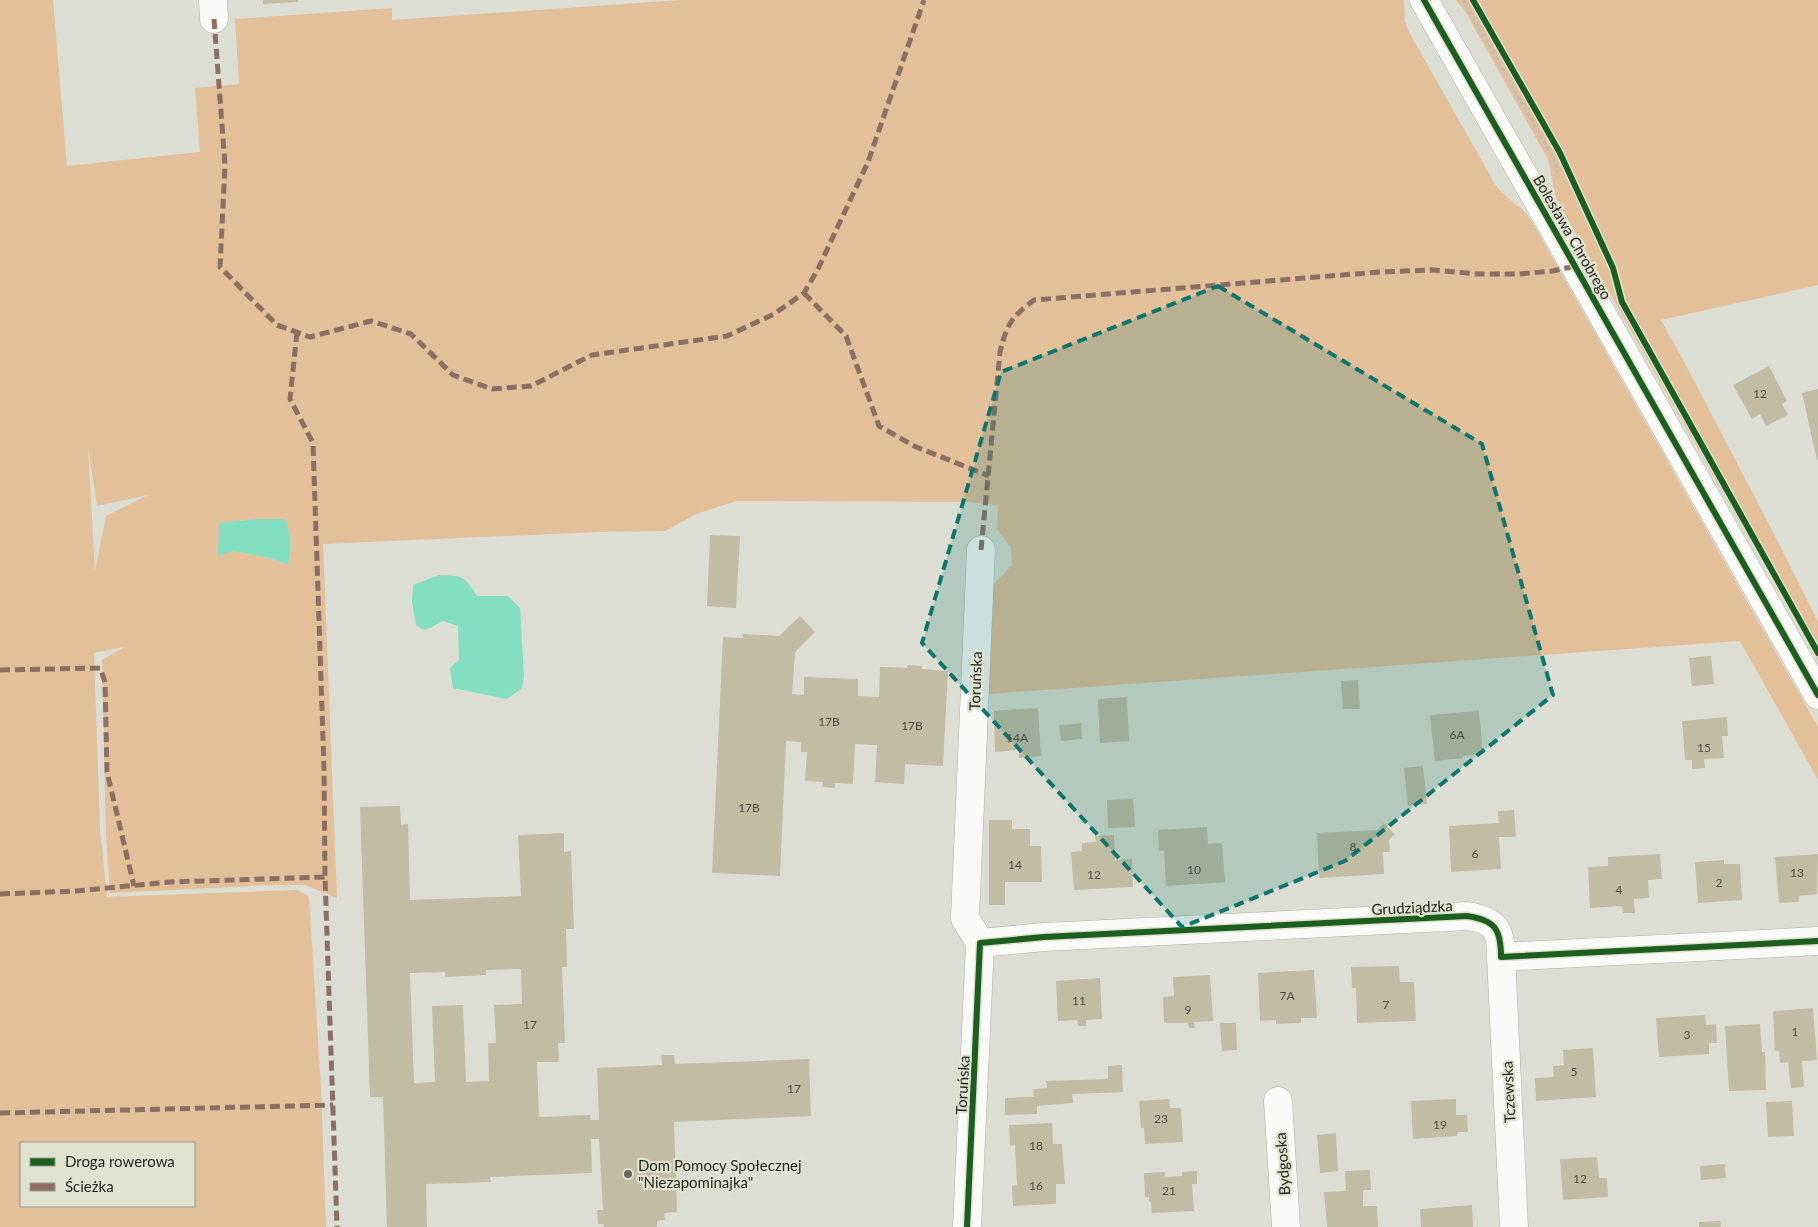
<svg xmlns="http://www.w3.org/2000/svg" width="1818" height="1227" viewBox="0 0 1818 1227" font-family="Lato,sans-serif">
<rect width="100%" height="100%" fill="#dcded3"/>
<path fill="#e3bf9a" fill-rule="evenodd" d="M0,0H53L67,166L200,152L195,88L239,84L235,19L392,8V20L681,0H1404L1405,21L1409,32L1495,184C1505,199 1521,205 1531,220L1818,727V780L1740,641L988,694L994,584L1012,565L1011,548L997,529L998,505L967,502L736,501L696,514L665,531L599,532L323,544L337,898L305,885H271L110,893L106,833L102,660L124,647L94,653L100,829L107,897L297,890L309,897L321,1088L326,1227H0ZM88,446L97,506L148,495L106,516L95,571ZM285,519C292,537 292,546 288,565L273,559L234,551L218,555L241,520ZM21,1143H194V1206H21Z
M1456,0H1818V285L1661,320L1682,358L1772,530L1818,622V661L1556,198L1548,159L1465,11Z"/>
<path fill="#83dec2" d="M257,519H285C292,537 292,546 288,565L273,559L234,551L218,556L219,523Z
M439,575C463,576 464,575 477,596H508L520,608L524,676L522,688L507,699L453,688L450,668L459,660L458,626L443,621L432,627L423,630L416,625L412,602L413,585Z"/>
<path fill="#c3bca4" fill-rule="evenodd" d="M263,0H298V2L263,4Z
M1769,366L1787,401L1782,404L1788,415L1766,426L1760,414L1752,419L1733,385Z
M1818,389V460H1817L1802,393Z
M710,535L740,536L736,608L707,606Z
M800,616L815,632L795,652L792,694L804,695V677L858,679V696L879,697L880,667L907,668V665L922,666V669L948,671L943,766L905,764L904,784L875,782L877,745L855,744L853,784L835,783V788L823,787V782L805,781L807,752H801V742L786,741L780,876L712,873L723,637L743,638V634L779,636Z
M1711,656L1714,684L1692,686L1689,658Z
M1358,680L1360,709H1343L1341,681Z
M1127,697L1129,741L1100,743L1098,699Z
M1038,708L1041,756L1019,758V750L995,752L994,711Z
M1479,711L1483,754L1463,756V758L1435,761L1430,715Z
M1727,717L1728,736H1722L1724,758L1704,759L1705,768L1692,769V760H1685L1682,721Z
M1081,723L1082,739L1061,741L1059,725Z
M1423,766L1427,804L1408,806L1404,768Z
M1133,799L1135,827L1108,828L1107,800Z
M400,806L401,825L408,824L410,900L521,896L518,835L564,833V852L571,851L574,929H566L567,967H562L565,1043H558L559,1062H537L539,1117L590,1115V1120H599L597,1068L662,1065L661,1055H674L675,1064L809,1059L811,1116L674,1122L677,1212L664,1213L665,1220L657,1221V1227H604L603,1224H598L597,1210H603L599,1139H591L592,1173L490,1177L491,1182L426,1184L427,1227H387L383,1097H370L360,807ZM521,969L522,1004L494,1005L496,1043H488L489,1081L466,1082L463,1005L432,1006L435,1082L414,1083L410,973L445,972V977L486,975V970Z
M1514,810L1516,837H1499L1501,869L1451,872L1449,826L1499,823L1498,811Z
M989,820H1012V829H1030V846H1041L1042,882H1005V905H989Z
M1384,823L1395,834L1389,840L1390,852H1383L1384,874L1319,878L1317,833L1377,830Z
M1207,827L1208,844L1222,843L1225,882L1166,886L1164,850L1159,851L1158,830Z
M1114,835L1115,860L1132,859L1133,887L1074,890L1071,852L1082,851V843L1096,842L1095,836Z
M1660,854L1662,879L1648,880L1649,898L1634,899L1635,913H1623L1622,906L1590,908L1588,867L1608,866V857Z
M1818,854L1817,894L1799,896V902L1779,903L1775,857Z
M1724,860V864H1740L1742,900L1698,903L1695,862Z
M1399,966L1400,982H1414L1416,1021L1357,1023L1356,988H1352L1351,967Z
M1314,970L1317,1018H1301V1023L1276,1024V1020L1260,1021L1258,973Z
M1210,975L1213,1021L1194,1022L1195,1028H1189L1188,1023H1164L1163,997L1174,996L1173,977Z
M1100,978L1102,1019L1086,1020V1026H1078L1077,1020L1058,1021L1056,981Z
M1813,1008L1817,1060L1802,1061L1804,1087L1791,1088L1788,1062L1780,1063L1779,1051H1775L1773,1011Z
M1705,1015L1706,1025L1716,1024L1717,1043H1709V1054L1659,1057L1656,1018Z
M1220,1023H1236L1237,1050L1222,1051Z
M1760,1024L1762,1052H1765L1766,1090L1729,1091L1725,1026Z
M1593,1048L1596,1097L1536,1101L1535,1078L1554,1077L1553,1066L1564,1065L1563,1050Z
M1122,1065L1123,1092L1072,1094L1073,1103L1037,1106V1114L1005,1115V1098L1034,1097L1033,1089L1047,1088L1046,1081L1108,1079V1066Z
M1169,1099L1170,1108H1181L1183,1142L1145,1144L1144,1128H1141L1139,1101Z
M1456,1099V1115H1467L1468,1132H1458L1457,1136L1413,1139L1411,1101Z
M1792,1101L1794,1136L1768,1137L1766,1102Z
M1052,1123L1053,1144H1062L1065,1184H1056V1204L1013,1206L1012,1186L1017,1185L1015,1145L1010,1146L1009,1125Z
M1336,1133L1338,1171L1320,1173L1317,1135Z
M1597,1157L1599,1178H1607L1608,1197L1563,1200L1560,1159Z
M1725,1164L1726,1178L1701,1180L1700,1166Z
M1370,1170L1371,1190H1363V1206H1377L1378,1227H1327L1324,1192L1346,1191L1345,1171Z
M1197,1171V1184H1192L1194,1211L1152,1213L1151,1202H1149V1197H1145L1144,1173L1165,1172V1177L1182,1176V1172Z
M1472,1205L1473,1227H1421L1420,1209Z
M1720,1221L1721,1227H1699V1222Z"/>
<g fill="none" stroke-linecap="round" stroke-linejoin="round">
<g stroke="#aeafa7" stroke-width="29">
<path id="minor" d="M213,0L214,19
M1424,0L1818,695
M980,943L1044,937L1467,916C1495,920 1501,929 1501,957L1818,941
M1501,957L1514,1227
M1278,1101L1286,1227
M967,1227L980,943L965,918L981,550"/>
</g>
<path stroke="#bdbeba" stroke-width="3" stroke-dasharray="4 2.5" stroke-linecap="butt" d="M1463,0L1556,163L1557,173"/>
<use href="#minor" stroke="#fafaf8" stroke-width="28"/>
<path stroke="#8d6e63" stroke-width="5" stroke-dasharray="10 5" stroke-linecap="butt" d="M214,19L225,165L220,267L277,325L310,337L371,321L411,334L453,375L492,389L531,386L592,355L727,336L774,314L804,293L818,269L868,162L924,0
M804,293L846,336L879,426L914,446L989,476
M297,332L290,399L313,443L324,768L325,877L337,1227
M981,550L1000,352C1007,323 1012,317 1034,300L1379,272L1433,270L1478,274H1519L1553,271L1575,266
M0,670L100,668L105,682L107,772L134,886
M0,894L76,891L170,882L325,877
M0,1113L333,1105"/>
<g stroke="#dfe3cf" stroke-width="9">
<path id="cycleway" d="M1424,0L1818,695
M1473,0L1560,153L1613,268L1622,302L1818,653
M967,1227L980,943L1044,937L1467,916C1495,920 1501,929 1501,957L1818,941"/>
</g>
<use href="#cycleway" stroke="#1b5e20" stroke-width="6"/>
</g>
<path fill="#0f766e" fill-opacity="0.2" stroke="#0f766e" stroke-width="4" stroke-dasharray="10 6" stroke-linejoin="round" d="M1218,286L1482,444L1553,695L1345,861L1182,927L922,643L1001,372Z"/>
<circle fill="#66675f" stroke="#dfe3cf" stroke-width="2" cx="628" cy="1174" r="5"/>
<g text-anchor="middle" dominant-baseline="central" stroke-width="4.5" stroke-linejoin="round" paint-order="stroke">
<g font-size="12" fill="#4d4c41">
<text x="1760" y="393">12</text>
<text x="829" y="721">17B</text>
<text x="912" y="725">17B</text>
<text x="1457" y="734">6A</text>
<text x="1017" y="737">14A</text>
<text x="1704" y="747">15</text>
<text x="749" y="807">17B</text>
<text x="1353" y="846">8</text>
<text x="1475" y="853">6</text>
<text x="1015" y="864">14</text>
<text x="1194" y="869">10</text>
<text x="1797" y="872">13</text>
<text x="1094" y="874">12</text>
<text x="1719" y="882">2</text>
<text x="1619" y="889">4</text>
<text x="1287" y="995">7A</text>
<text x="1079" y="1000">11</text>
<text x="1386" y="1004">7</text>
<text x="1188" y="1009">9</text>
<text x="530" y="1024">17</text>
<text x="1795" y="1031">1</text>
<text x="1687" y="1034">3</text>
<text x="1574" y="1071">5</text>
<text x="794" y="1088">17</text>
<text x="1161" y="1118">23</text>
<text x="1440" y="1124">19</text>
<text x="1036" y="1145">18</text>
<text x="1580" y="1178">12</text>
<text x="1036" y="1185">16</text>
<text x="1169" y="1190">21</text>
</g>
<g font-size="15" fill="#262720" stroke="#dfe3cf">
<text transform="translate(1573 237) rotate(60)">Bolesława Chrobrego</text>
<text transform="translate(975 681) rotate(-88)">Toruńska</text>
<text transform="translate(1412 907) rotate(-3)">Grudziądzka</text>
<text transform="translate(962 1085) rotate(-87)">Toruńska</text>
<text transform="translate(1508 1092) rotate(-93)">Tczewska</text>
<text transform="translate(1282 1164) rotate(-94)">Bydgoska</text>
</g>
<g font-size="15" fill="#262720" stroke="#dfe3cf" text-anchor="start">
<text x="638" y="1165">Dom Pomocy Społecznej<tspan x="638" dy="17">"Niezapominajka"</tspan></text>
</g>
</g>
<rect x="20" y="1142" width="175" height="65" fill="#dfe3cf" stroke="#959889"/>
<rect x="30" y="1158" width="25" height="8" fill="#1b5e20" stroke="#959889"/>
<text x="65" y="1167" font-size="15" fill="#262720">Droga rowerowa</text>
<rect x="30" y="1183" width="25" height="8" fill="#8d6e63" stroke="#959889"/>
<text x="65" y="1192" font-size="15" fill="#262720">Ścieżka</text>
</svg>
